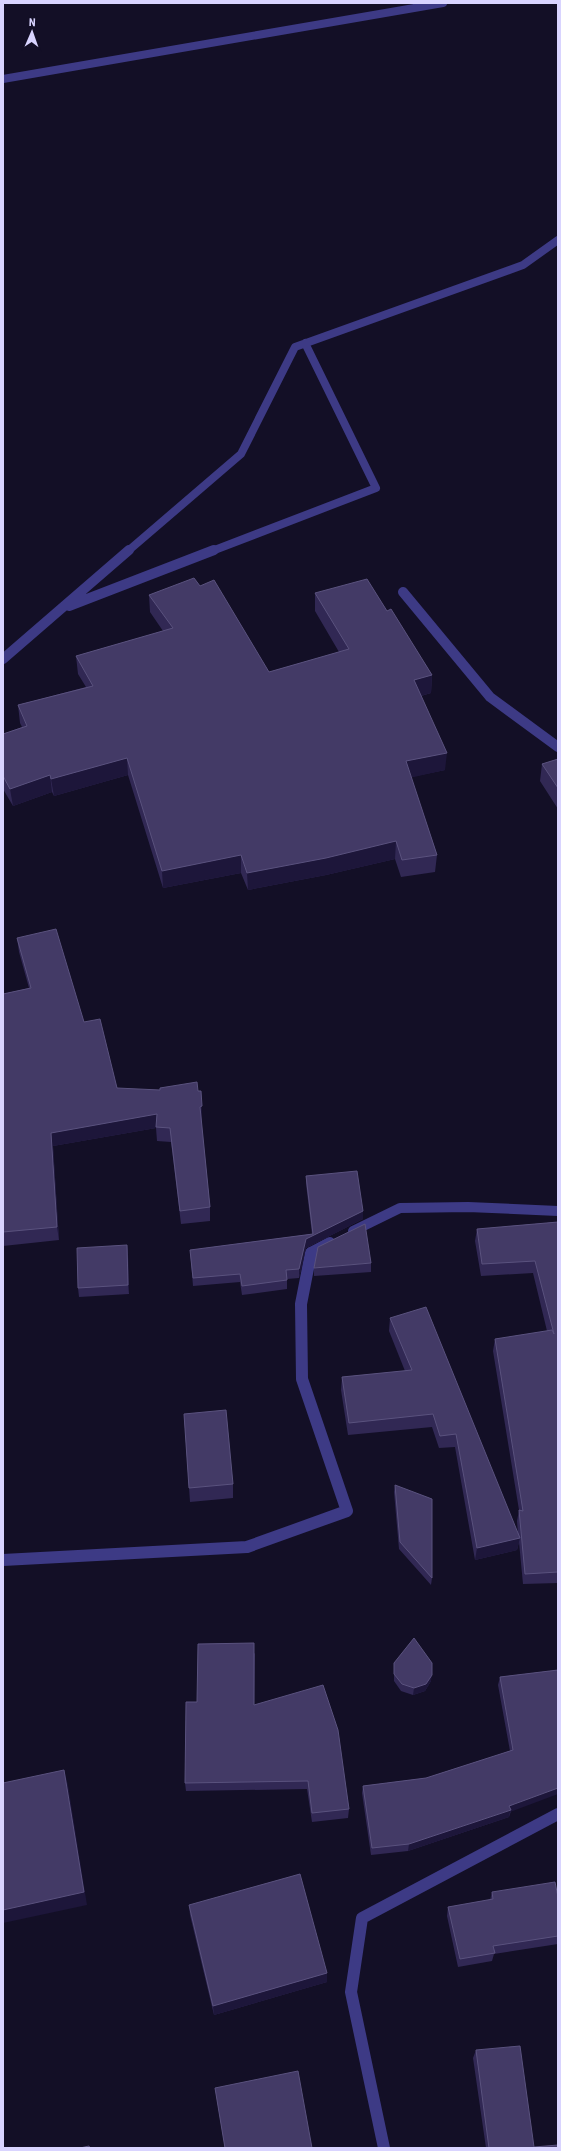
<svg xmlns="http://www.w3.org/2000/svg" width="561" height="2151" viewBox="0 0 561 2151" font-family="'Roboto Condensed',sans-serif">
<rect width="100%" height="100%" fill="#130f26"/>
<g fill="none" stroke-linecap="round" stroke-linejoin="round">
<path stroke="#3d3a85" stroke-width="8" d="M3,79L443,3
M128,551L241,454L295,347L523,265L558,240
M212,551L376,488L305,343"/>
<path stroke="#3d3a85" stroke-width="10" d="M403,592L490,697L558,747
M69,606L214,550
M3,659L129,550
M353,1231L400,1208L468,1207L558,1211
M311,1254V1252L330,1242"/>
<path stroke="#3d3a85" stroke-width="12" d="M3,1560L247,1547L347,1511L302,1379L301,1304L311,1253
M384,2148L351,1992L362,1918L558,1814"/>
</g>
<path fill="#312854" d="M200,586L269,672L339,652L315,611V593L387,611L432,675L431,693L421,696L445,770L411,777L437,855L435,872L401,877L395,859L326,875L248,890L241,873L163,888L128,775L54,796L52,792L13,806L3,789V734L22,727L20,723L18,705L86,687L78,674L76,656L163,631L150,612L149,595Z
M558,759V809L540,781L542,764Z
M17,938L84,1022L117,1088L202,1120H201L210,1207V1221L181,1224L171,1142L157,1141L156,1128L53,1146L59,1240L3,1246V994L29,988L19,952Z
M306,1176L363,1211V1219L306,1248L299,1278L287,1279V1289L242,1295L240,1282L193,1286L190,1250L312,1234L306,1184Z
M558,1222V1583L523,1584L519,1542L517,1550L475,1560L455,1447L439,1448L432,1427L348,1435L341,1390L342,1377L405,1371L389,1331L390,1318L518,1534L517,1521L519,1510L493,1351L495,1339L547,1331L533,1273L481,1276L475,1241L477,1229Z
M127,1245L128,1254L129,1294L79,1297L78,1288Z
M371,1263V1272L314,1276V1268Z
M184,1414L233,1484V1498L190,1502Z
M395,1485L432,1578L431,1585L399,1549L394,1492Z
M255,1653L254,1705L349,1809L348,1818L312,1822L307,1789L186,1791L185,1783L197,1702Z
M394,1663L431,1681L425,1691L413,1695L401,1691L394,1681Z
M558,1670L509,1817L408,1851L371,1855L362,1793L363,1786L426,1778L510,1751L498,1685L500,1677Z
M492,1892L558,1897V1944L494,1954L492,1961L458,1967L447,1916L448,1907L490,1900Z
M189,1905L327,1973V1982L214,2015L190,1915Z
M476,2050L534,2147L558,2148H486L473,2058Z
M215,2088L312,2148H225Z"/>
<path fill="#1d163a" d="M432,675L431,693L413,698L414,680Z
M447,753L445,770L405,779L406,761Z
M127,758L128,775L54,796L51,779Z
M50,775L52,792L13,806L10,789Z
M396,841L395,859L326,875L248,890L247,873Z
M241,855V873L163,888L162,871Z
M202,1106V1120H201L200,1107Z
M157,1114L156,1128L53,1146L59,1240L57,1227L51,1133Z
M363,1211V1219L306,1248L299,1278V1269L306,1239Z
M127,1245L128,1254L129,1294L128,1285Z
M520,1538L517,1550L475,1560L477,1548Z
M432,1675L431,1681L425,1691L413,1695L414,1688Z
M64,1770L68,1785L87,1905L3,1923V1910Z
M558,1788V1794L510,1812L509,1817L408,1851L409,1844Z
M327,1973V1982L214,2015L213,2006Z"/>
<path fill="#433a66" stroke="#5a527e" d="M194,578L200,586L214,580L269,672L349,649L315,593L367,579L387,611L391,609L432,675L414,680L447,753L406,761L437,855L402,860L396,841L326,858L247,873L241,855L162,871L127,758L51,779L50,775L10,789L3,776V734L27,726L18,705L93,686L76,656L173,628L149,595Z
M558,759V788L542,764Z
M56,929L84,1022L100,1019L117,1088L160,1090V1088L197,1082L198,1091H201L202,1106L200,1107L210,1207L180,1211L170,1128L156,1127L157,1114L51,1133L57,1227L3,1232V994L31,988L17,938Z
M357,1171L363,1211L306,1239L299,1269L286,1270L287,1280L242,1286L240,1274L193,1278L190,1250L313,1234L306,1176Z
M558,1222V1572L525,1574L519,1510L523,1511L495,1339L552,1330L554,1334L535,1261L482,1264L477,1229Z
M365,1224L371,1263L314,1268L318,1247Z
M127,1245L128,1285L78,1288L77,1248Z
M426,1307L520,1538L477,1548L456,1434L440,1436L433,1414L349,1423L342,1377L412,1370L390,1318Z
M226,1410L233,1484L189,1488L184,1414Z
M395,1485L432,1499V1578L400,1542Z
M414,1638L432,1663V1675L426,1684L414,1688L402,1684L394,1674V1663Z
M254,1643V1705L323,1685L338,1730L349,1809L312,1813L308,1781L185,1783L186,1702H197L198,1644Z
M558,1670V1788L509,1806L511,1810L409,1844L372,1848L363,1786L426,1778L513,1750L500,1677Z
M64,1770L84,1892L3,1910V1783Z
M300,1874L327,1973L213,2006L189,1905Z
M555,1882L558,1897V1936L493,1946L495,1953L460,1959L448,1907L493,1899L492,1892Z
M520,2046L534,2147L558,2145V2148H489L476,2050Z
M298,2071L312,2148H225L215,2088Z
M89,2146L90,2148H80Z"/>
<rect width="561" height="2151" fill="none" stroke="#d9d4ff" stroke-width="8"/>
<g transform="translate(32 32) rotate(2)" stroke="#130f26" stroke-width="3" paint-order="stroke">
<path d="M0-3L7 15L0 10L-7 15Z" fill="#d9d4ff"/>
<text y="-6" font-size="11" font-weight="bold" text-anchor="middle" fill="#d9d4ff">N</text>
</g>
</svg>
